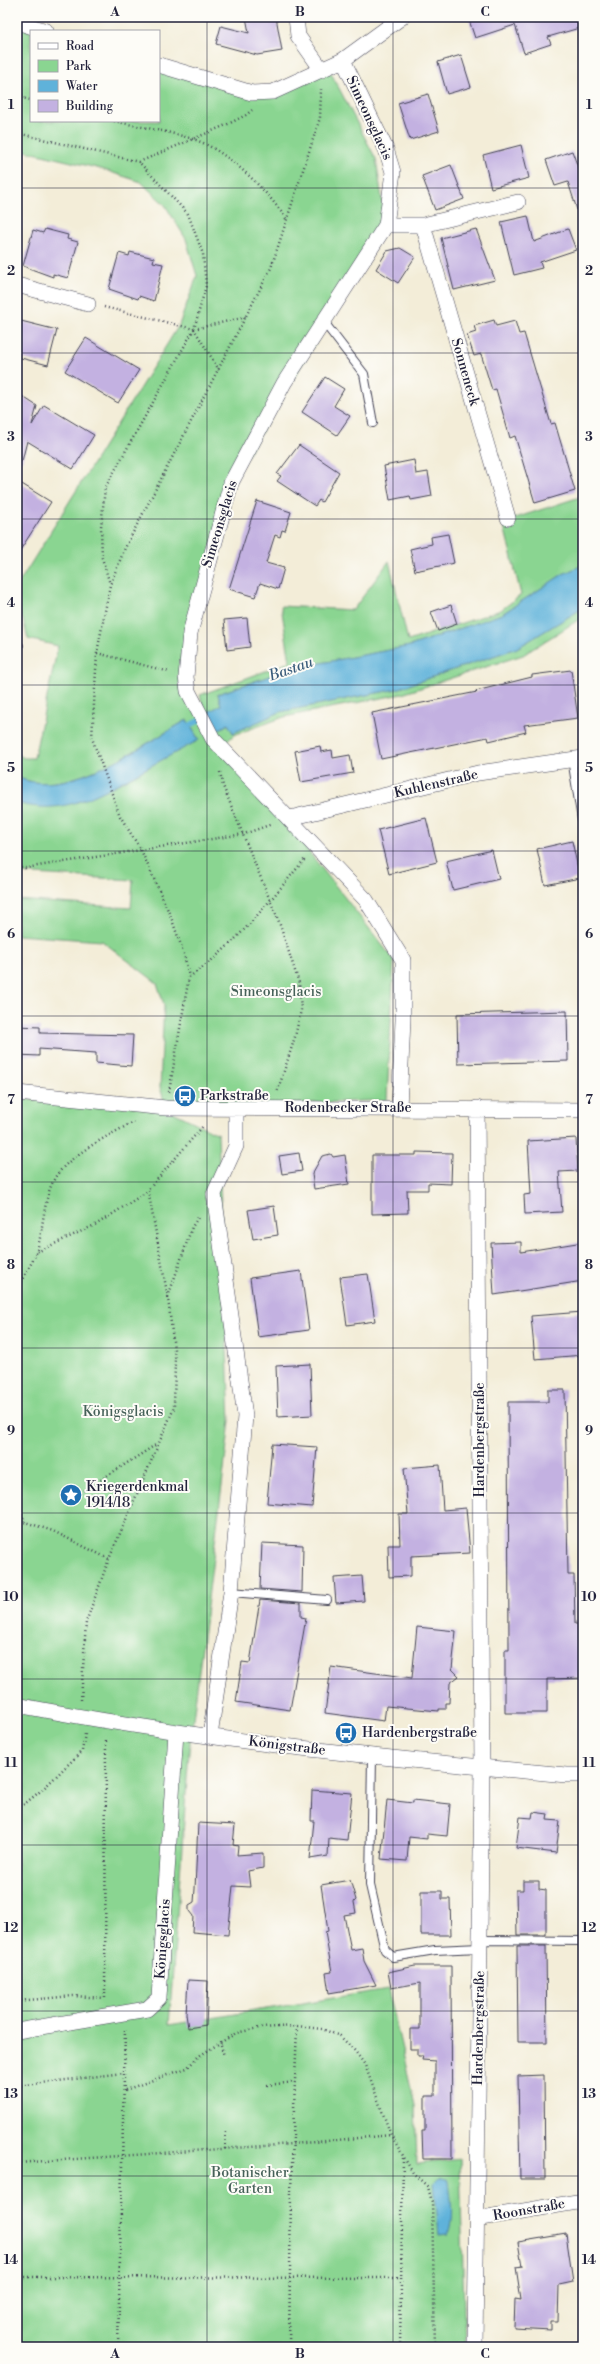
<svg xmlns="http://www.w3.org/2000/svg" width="600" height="2364" viewBox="0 0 600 2364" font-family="'Libre Bodoni',serif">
<rect width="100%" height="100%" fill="#fdfcf7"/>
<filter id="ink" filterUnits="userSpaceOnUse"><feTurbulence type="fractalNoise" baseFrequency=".025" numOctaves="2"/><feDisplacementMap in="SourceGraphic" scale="8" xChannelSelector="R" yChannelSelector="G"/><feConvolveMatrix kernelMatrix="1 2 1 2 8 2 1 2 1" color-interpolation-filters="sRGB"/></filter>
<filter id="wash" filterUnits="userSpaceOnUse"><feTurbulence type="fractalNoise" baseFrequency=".012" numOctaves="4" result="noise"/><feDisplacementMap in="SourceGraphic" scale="16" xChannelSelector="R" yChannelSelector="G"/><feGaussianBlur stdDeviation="0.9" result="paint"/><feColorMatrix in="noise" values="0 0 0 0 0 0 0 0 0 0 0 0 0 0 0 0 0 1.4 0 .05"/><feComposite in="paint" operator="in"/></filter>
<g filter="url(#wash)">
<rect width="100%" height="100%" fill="#f3edd8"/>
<path fill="#8ad591" stroke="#567c66" d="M17,21L31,31V121H159V66L250,95L330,71L376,159L386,225L231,483L180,688L215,731L229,724L233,733L280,712L397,689L517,648L583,608V617L523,655L402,694L284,717L234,735L224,744L394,960L387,1100L167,1109L218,1134L230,1421L189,1752L169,2025L388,1989L415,2105L417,2164L460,2159L465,2347H17V1098L166,1108L160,1087L164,1005L157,983L102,941L17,935V900L131,908L133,880L17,873V803C62,815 97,795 135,775C156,763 177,751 199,740L187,720C143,744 67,801 17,777V754L24,758H34L58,646L28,639L23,620L17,607V586L179,325L197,276L186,239L165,205L141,182L101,169L17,149Z
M583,496V565L563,574L502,614L410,646L290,669L218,694L221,705L205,714L200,695L290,662L281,606L353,610L389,561L408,641L501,610L521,595L503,522Z"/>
<path fill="#5fb2da" stroke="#406a8a" d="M583,565V608L517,648L397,689L280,712L233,733L228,724L215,732L205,714L221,705L218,694L290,669L410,646L502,614L563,574Z
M187,720L199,740C177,752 154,764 132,776C93,797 62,816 17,803V777C67,801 144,744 187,720Z
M439,2178L449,2181C451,2199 454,2217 448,2234L439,2235L434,2183Z"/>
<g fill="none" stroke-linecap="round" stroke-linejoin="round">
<path stroke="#5fb2da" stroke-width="5.5" d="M185,728L202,719"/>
</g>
<g id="blocks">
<path fill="#c3b1e1" d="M246,17H276L282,51L257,55L216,44L221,26L249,33Z
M468,17H583V27L548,37L551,44L524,53L515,25L475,38Z
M461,55L471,87L447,94L438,62Z
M428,94L439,131L410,140L398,103Z
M521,145L529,178L491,188L483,155Z
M572,151L579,170L583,169V219H580L568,182L555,186L546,160Z
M451,165L464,199L435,210L422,176Z
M528,216L534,242L568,229L576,250L540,262L542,268L514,275L501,222Z
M45,229L68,235L67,239L78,242L68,278L53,274V277L23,266L33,230L43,233Z
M476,229L495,280L454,290L441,238Z
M400,248L415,257L398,283L376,269L387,251Z
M130,252L154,258L153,262L163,264L154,301L139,296L138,299L109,289L119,253L129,256Z
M17,320L57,330L48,365L17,357Z
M494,320L496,326L515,321L519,334L524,333L551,424L555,423L575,491L535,503L515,436L510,438L496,389L492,390L481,354L474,356L467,335L476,332L474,326Z
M86,338L139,370L118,403L65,371Z
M325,377L344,389L334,406L350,416L337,435L302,412Z
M17,393L37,406L32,425L44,405L94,435L73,469L27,441L22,461L17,460Z
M299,445L339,472L322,502L319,500L315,506L277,481L281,476L277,474Z
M414,460L416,474L428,472L432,496L411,500L410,496L390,500L384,466Z
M17,481L51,502L17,555Z
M257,501L291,512L285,531L282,530L280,537L275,535L266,563L284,568L278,589L260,583L255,597L229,589Z
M448,534L454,563L415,571L410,549L432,544L431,537Z
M451,605L457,624L438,631L431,612Z
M247,618L250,647L227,650L224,620Z
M571,670L578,718L524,725L526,732L489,741L488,737L381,759L372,713L477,692L476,691L532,677V675Z
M320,746L321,752L332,750L333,758L350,755L353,773L301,782L295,751Z
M426,818L437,862L389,874L378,830Z
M572,841L580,878L545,885L537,849Z
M492,850L499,879L453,890L446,861Z
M567,1011L568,1061L458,1064L457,1014Z
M17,1026L40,1027V1033L133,1035L131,1066L96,1063V1053L39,1049V1056L17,1055Z
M576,1138L578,1171L559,1172L562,1212L525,1214L524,1195L531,1194L528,1141Z
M416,1152L452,1153L451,1184L428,1183V1190H407L408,1213L372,1214V1155H416Z
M299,1153L302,1171L282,1174L279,1156Z
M331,1154L333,1157L345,1155L349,1184L314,1189L312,1174L322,1156Z
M274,1206L278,1235L253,1239L248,1210Z
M521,1242V1252L583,1242V1281L494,1295L491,1243Z
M301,1271L309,1330L258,1337L250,1278Z
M368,1274L375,1321L347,1325L340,1277Z
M583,1312V1355L535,1359L531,1316Z
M310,1364L312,1415L278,1417L276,1366Z
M548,1390H565L568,1575H574L575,1624H582L583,1678L547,1679V1713H505V1650H509L508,1402H548Z
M272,1444L317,1447L312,1507L267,1503Z
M440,1465L443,1510L466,1508L470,1553L411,1556V1576L389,1577L388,1545H400L399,1514H408L404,1468Z
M262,1543L303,1545L302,1592L260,1589Z
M362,1576L364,1601L336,1603L334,1578Z
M260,1600L301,1603V1617L306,1618L290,1710L236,1702L242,1662L250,1663Z
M417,1627L456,1631L452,1669L459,1676L450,1683L449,1703H446V1709H439V1711L386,1706L384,1721L325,1713L331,1667L412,1678Z
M312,1790L352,1793L347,1840L329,1838L328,1856L310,1859L314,1821H311Z
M387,1800L413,1803V1800L450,1804L447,1836L427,1834V1839L409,1837L407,1861L381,1859Z
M533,1812L548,1814L547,1820L560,1821L556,1853L516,1848L520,1817L532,1818Z
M198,1823L235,1825L233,1845L238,1846L237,1855L263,1853V1868L248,1871L250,1887L233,1886L228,1935L192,1932L193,1916L189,1911V1905L194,1902L195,1889Z
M350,1880L356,1900L354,1902L356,1913L344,1915L351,1950L362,1948L364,1961L376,1985L329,1993L326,1973L332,1972L325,1932L328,1931L321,1885Z
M523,1881H539V1889L546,1890V1935H517L516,1890H523Z
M421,1891H442V1899H450L451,1935H421Z
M517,1946H546L547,2042H518Z
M415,1966H451L452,2159H423L422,2131H425V2096H435V2061L422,2060L423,2056H418V2049H410V2029H420V1983L391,1988L388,1972Z
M188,1980L208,1981L206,2025L188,2028L186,2014Z
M544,2075L545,2179H520L518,2076Z
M566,2234L573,2282L559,2285L558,2322H551V2330L514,2328L515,2299L521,2300L516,2267L522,2266L518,2242Z"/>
</g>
</g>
<g filter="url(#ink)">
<use href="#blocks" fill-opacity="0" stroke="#414053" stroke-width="1"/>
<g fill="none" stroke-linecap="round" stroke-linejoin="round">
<g stroke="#414053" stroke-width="10">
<path id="lane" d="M323,321L364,374L373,423
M17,644L19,646
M572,759L583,826
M231,1592L327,1600
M372,1756L370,1885L385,1950L393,1957L435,1950L480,1948
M480,1940L583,1941"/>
</g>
<g stroke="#414053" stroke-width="16">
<path id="street" d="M296,17L298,36L322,70
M17,22L46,31
M343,60L386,149L393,172L386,225L284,383L231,483L190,633L186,677L188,691L213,739L366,900L403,960V1020L399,1108
M159,65L252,93L273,92L343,60L402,17
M386,225H423L518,202
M423,225L508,518
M17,285L88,304
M290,818L478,773L583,758
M17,1093L166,1108L583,1110
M17,1705C198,1740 382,1758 566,1775H583
M210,1736L231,1592L245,1416L214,1194L236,1146V1109
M17,2031L147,2009L159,1998L176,1732
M476,2219L583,2201
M475,2347L482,1767L477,1108"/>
</g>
<path stroke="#414053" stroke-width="2.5" stroke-dasharray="1 3" stroke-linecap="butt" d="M17,88L24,98
M17,97L31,100
M114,121C140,127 167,131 193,139C227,150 267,190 287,220
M17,133L139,162L188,214L203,254L206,286L194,329L105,488L101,527L102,558L110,584
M139,162L226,125L246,115L252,110
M104,307L194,329L219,370
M194,329L246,317
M97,653L170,672
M220,772L223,786L279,922L299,983L301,1010L295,1037L277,1093
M17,866L25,868L244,834L272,824
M189,977C237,945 268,902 305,859
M169,1092L189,977L184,954L171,917L141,850L120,816L92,738L97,653L110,585L125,548L271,268L320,118L321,89
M37,1252L97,1224L148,1191
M17,1289C23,1277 33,1263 37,1250C44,1227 43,1197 56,1176C70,1155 112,1133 134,1122
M168,1297L192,1227L199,1216
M80,1493L157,1444
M17,1503L25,1522
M17,1527L25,1522L53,1531L109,1559
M81,1700L86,1622L109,1559L174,1408L175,1358L168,1298L148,1190L204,1125
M17,1810L43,1789L82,1751L85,1734
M105,1998L106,1738
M17,2001L73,1996L104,1998
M220,2041L224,2056
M267,2085L295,2082
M17,2086L124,2073
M125,2090L187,2068L199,2056L236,2033L259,2028L297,2026L322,2029L340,2036L355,2051L365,2065L391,2135L413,2173L428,2187L432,2202L435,2347
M225,2149L226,2131
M17,2163L293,2144L391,2135
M17,2277L401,2278
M118,2347L125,2030
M289,2347L291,2191L297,2026
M400,2347L403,2158
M410,2347L435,2344"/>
<use href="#lane" stroke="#fff" stroke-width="8"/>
<use href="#street" stroke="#fff" stroke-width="15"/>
</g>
</g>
<path fill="none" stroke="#22223b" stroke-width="1" stroke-opacity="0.55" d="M207,17V2347M393,17V2347M17,188H583M17,353H583M17,519H583M17,685H583M17,851H583M17,1016H583M17,1182H583M17,1348H583M17,1513H583M17,1679H583M17,1845H583M17,2011H583M17,2176H583"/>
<defs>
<g id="bus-disc" transform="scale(1.15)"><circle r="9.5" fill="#1f6fb2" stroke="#fdfcf7"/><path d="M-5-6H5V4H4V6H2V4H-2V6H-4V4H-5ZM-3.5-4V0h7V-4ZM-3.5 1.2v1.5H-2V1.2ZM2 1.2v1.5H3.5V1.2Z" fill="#fff"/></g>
<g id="sight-disc" transform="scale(1.15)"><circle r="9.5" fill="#1f6fb2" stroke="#fdfcf7"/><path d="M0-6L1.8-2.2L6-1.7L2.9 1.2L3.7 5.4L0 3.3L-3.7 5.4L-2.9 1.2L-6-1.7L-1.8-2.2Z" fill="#fff"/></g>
</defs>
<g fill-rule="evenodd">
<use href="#bus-disc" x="185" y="1096"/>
<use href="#sight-disc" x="71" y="1495"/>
<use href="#bus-disc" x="346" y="1733"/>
</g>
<g text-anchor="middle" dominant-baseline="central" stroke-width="4" stroke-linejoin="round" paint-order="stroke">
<g font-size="14" fill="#22223b" stroke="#fdfcf7">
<text transform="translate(369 118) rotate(65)">Simeonsglacis</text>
<text transform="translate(465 372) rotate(74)">Sonneneck</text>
<text transform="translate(220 524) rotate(-73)">Simeonsglacis</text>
<text transform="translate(436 784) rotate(-13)">Kuhlenstraße</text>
<text x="348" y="1108">Rodenbecker Straße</text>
<text transform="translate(480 1440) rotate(-90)">Hardenbergstraße</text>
<text transform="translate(287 1746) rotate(7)">Königstraße</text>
<text transform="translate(163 1939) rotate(-86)">Königsglacis</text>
<text transform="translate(479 2028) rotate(-89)">Hardenbergstraße</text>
<text transform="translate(529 2210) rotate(-10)">Roonstraße</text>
</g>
<g font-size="14" fill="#466159" stroke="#fdfcf7">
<text x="276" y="992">Simeonsglacis</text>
<text x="123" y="1412">Königsglacis</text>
<text x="250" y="2173">Botanischer<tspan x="250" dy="16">Garten</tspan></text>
</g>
<g font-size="14" fill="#22223b" stroke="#fdfcf7" text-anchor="start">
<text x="200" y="1096">Parkstraße</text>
<text x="86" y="1487">Kriegerdenkmal<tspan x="86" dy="16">1914/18</tspan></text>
<text x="362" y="1733">Hardenbergstraße</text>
</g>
<g font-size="15" font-style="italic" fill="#3a5c7b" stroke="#fdfcf7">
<text transform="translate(291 669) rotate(-19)">Bastau</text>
</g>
</g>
<rect width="600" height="2364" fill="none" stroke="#fdfcf7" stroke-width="44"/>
<rect x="30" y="30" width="130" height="92" fill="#fdfcf7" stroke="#a5a5ac"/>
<rect x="38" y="43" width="20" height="6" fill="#ffffff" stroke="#a5a5ac"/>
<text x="66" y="50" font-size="12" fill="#22223b">Road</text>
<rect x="38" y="60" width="20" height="12" fill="#8ad591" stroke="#a5a5ac"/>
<text x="66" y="70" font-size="12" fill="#22223b">Park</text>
<rect x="38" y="80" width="20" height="12" fill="#5fb2da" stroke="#a5a5ac"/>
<text x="66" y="90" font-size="12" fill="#22223b">Water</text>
<rect x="38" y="100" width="20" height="12" fill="#c3b1e1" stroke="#a5a5ac"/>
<text x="66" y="110" font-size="12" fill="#22223b">Building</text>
<rect x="22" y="22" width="556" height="2320" fill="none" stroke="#22223b" stroke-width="1.5"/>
<g font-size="13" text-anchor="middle" font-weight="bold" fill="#22223b">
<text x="115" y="16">A</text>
<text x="300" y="16">B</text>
<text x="485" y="16">C</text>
<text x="11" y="109">1</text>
<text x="589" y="109">1</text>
<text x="11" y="275">2</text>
<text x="589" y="275">2</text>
<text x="11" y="441">3</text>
<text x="589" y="441">3</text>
<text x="11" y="607">4</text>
<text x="589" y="607">4</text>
<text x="11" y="772">5</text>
<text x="589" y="772">5</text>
<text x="11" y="938">6</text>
<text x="589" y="938">6</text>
<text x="11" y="1104">7</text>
<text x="589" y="1104">7</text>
<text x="11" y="1269">8</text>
<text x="589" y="1269">8</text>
<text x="11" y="1435">9</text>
<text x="589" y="1435">9</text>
<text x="11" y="1601">10</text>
<text x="589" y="1601">10</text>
<text x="11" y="1767">11</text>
<text x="589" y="1767">11</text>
<text x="11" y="1932">12</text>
<text x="589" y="1932">12</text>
<text x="11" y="2098">13</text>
<text x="589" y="2098">13</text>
<text x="11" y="2264">14</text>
<text x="589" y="2264">14</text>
<text x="115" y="2358">A</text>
<text x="300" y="2358">B</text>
<text x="485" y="2358">C</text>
</g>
</svg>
